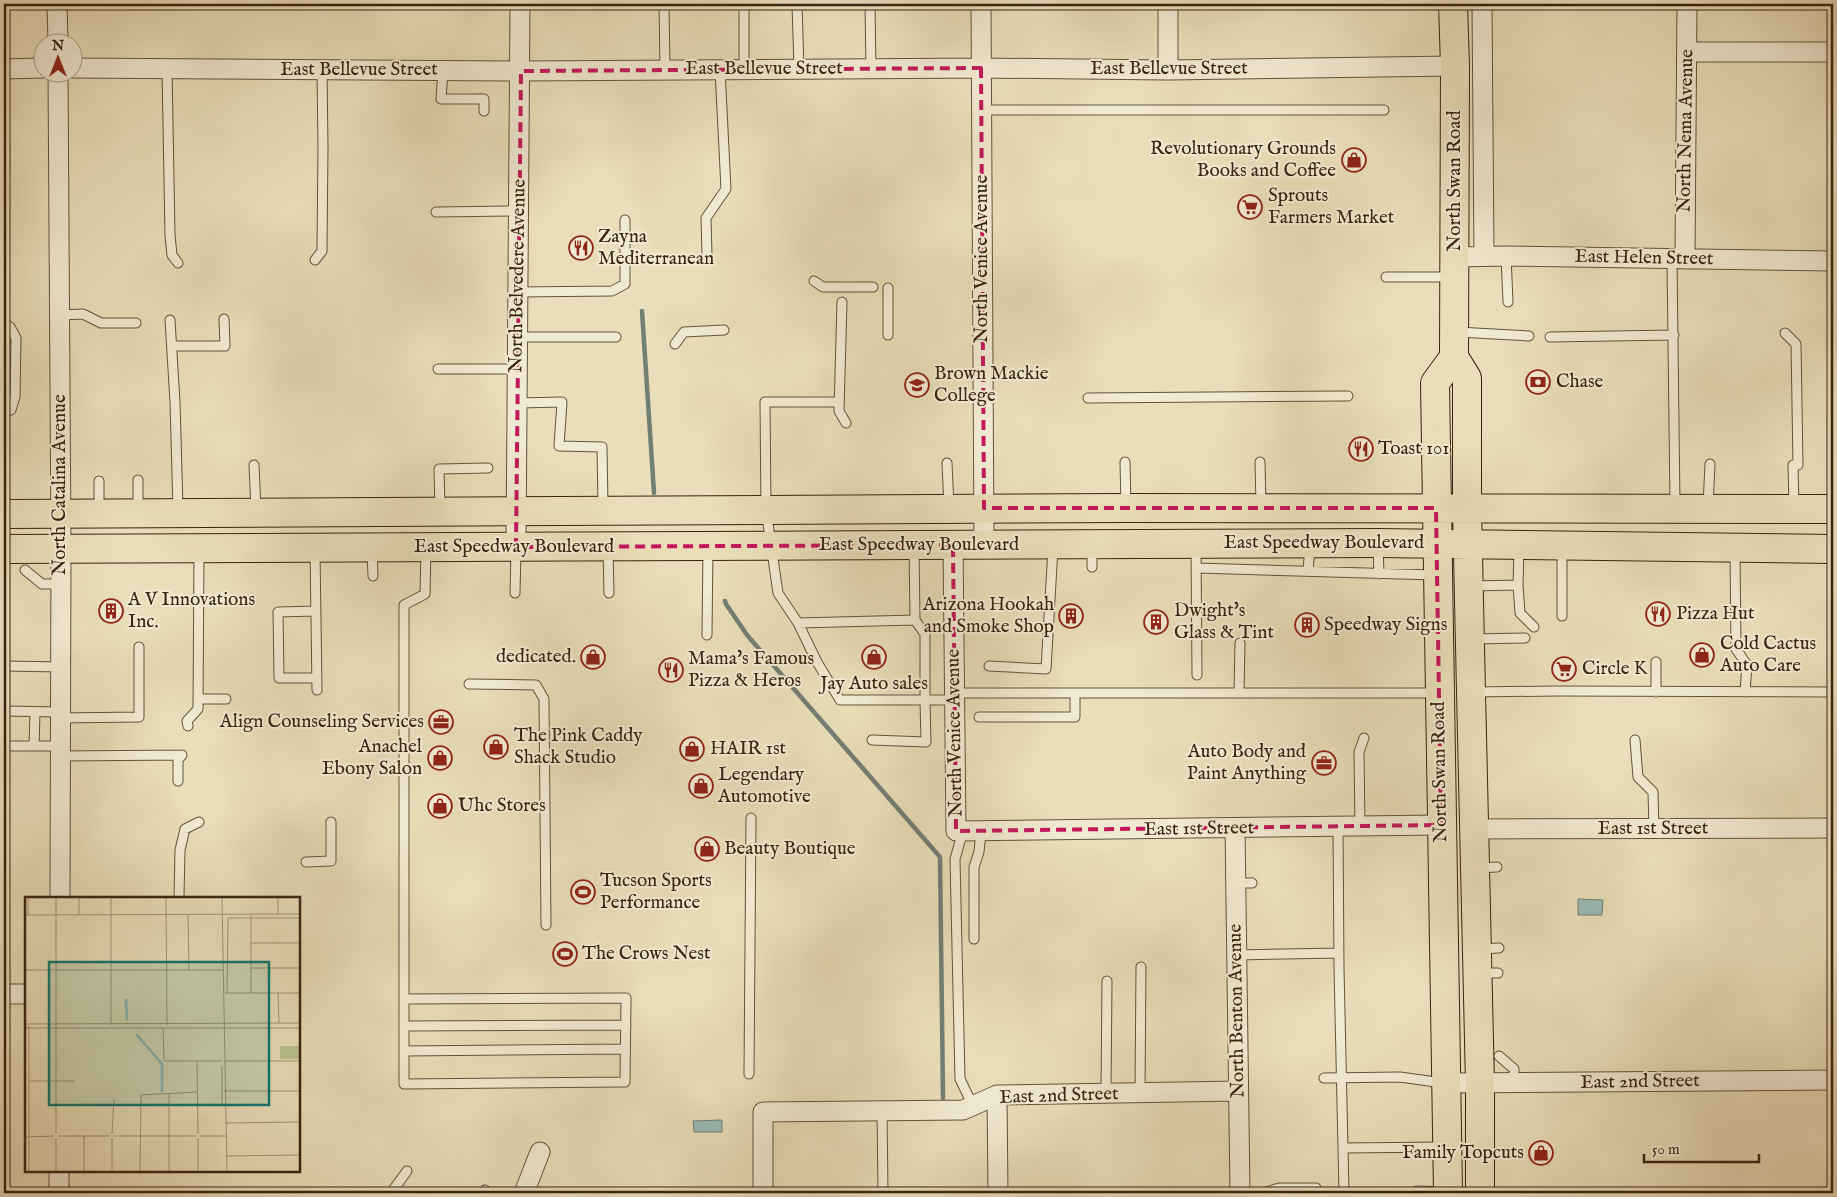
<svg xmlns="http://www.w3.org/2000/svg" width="1837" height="1197" viewBox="0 0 1837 1197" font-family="'IM FELL English',serif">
<rect width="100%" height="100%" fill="#e9deb9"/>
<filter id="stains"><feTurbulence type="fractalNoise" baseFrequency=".004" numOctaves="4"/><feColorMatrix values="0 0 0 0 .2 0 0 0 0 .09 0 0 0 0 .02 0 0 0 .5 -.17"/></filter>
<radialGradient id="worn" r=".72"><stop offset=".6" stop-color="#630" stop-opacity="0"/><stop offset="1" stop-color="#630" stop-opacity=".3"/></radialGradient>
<path fill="#99bbb5" stroke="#737e73" d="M1578,899L1603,900L1602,915H1578Z
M722,1120V1132H694L693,1121Z"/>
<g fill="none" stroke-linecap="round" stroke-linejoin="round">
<path stroke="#737e73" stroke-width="4.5" d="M642,311L654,493
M725,601L726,604L747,635L940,857L943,1098"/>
<g stroke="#65523b" stroke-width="11">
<path id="service" d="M664,4L665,70
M797,4L799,69
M870,4L871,69
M167,69L170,235L172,255L178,263
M443,70L441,99H484V111
M744,70V4
M981,110H1384
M436,212L519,211
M707,255L706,218L726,189L720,70
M1506,256L1508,302
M1672,259L1675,506
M315,260L322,251L323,147L322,70
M1386,277H1451
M814,281L823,287H873
M888,288V335
M518,292L612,291L625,284V220
M842,302L839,411L846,423
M60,315L83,314L101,323H136
M170,320L175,402L178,510
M4,323L10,327L16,338L15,397L11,410L4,412
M1457,332L1529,336
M1785,333L1796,344L1798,465
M518,337H616
M1550,337L1674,335
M675,344L684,332L724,330
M173,346H225L224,319
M438,369H517
M1088,398L1348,396
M839,402H765L766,510L778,593L798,623L915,620L914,548
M517,403L562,402L559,446L602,447L603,507
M1125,462L1126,506
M1260,462L1261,505
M947,463L949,507
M254,465L256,510
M1793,465L1794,507
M99,481V511
M1708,506L1710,464
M138,509V480
M440,509L439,469L488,468
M1196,546L1197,675
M1378,546L1379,574
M1092,548V567
M315,550L317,690
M608,550L609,593
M372,551L373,576
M1735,551L1736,649L1747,665L1745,692
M1197,568L1436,575
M25,570L42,584H61
M1308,571L1310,546
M1518,585L1519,548
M1471,586L1518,585L1520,613L1534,627
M515,593L516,550
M316,611L278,612L279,678H317
M1562,616V548
M915,620L925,634V700H955
M798,623L817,662L840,700H925L926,742L872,740
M707,635L708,548
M1473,639L1525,638
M1656,662V692
M4,666L61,667
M989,666L1046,669L1053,548
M469,684L536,685L544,699L546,925
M1473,692L1557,691L1833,692
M954,693H1437
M1239,693L1240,643
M198,699H226
M4,711L61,712
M979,717H1075V693
M61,718L139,717V647
M188,726L187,721L198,709L199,550
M1635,740L1638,777L1653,792L1654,829
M4,746H61
M34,746L35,712
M60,756L182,755
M178,781V760L182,755
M1338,827L1339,968L1344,1193
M1360,827L1359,752L1364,738
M963,831L955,859L960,1079L973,1106
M306,862L331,861V822
M1477,868L1497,867
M1235,883H1252
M179,898L180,850L185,829L199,822
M974,939V867L979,852L981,831
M1480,949L1499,948
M1236,955L1339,953
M1480,973H1498
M404,999L626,998L625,1082L404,1084V605L425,594L426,549
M404,1026L626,1025
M404,1051L625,1049
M1499,1056L1514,1069V1084
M749,1074L751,818
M1324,1078L1400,1077L1443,1083
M1106,1093L1107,981
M1140,1093L1141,967
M882,1111L883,1193
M1344,1148L1444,1147
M1417,1191L1444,1192
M391,1193L407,1171
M483,1193L485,1190
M1263,1193L1279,1188H1316"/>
</g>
<g stroke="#65523b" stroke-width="21">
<path id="minor" d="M57,4L58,42
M981,4L984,544
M1168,4V70
M1482,4L1484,256
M1687,52H1833
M72,68L521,71L981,68L1168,70L1455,66
M4,69L42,68
M58,72L61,549L60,898
M1455,257L1506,256L1833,261
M1685,259L1687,4
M953,545L956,831L1441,825
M516,547L520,4
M1235,828L1240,1193
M1473,829L1833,828
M4,994H26
M1446,1083L1833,1080
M997,1095L998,1193
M59,1193V1171
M524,1193L540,1152
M763,1193V1112L963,1110L997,1095L1238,1091"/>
</g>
<g stroke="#392311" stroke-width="30">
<path id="primary" d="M1453,4L1455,66L1454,357L1467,378V508L1471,692L1480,1084V1193
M4,514L1126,508L1833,509
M4,549L1378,543L1833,549
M1448,1193L1435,383L1454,357"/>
</g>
<use href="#service" stroke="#f1ead2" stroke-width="9"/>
<use href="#minor" stroke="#f1ead2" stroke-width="19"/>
<use href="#primary" stroke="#e9deb9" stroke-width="28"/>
</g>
<path fill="none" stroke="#c2185b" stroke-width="4" stroke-dasharray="10 6" stroke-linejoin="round" d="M981,68L984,508H1436L1441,825L956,831L953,545L516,547L521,71Z"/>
<defs>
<g id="shop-ring" transform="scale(1.25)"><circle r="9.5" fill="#f1ead2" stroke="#8f2418" stroke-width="1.5"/><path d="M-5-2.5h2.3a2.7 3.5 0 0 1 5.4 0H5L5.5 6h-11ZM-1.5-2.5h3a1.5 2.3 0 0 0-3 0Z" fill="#8f2418"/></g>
<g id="supermarket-ring" transform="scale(1.25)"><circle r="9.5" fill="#f1ead2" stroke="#8f2418" stroke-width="1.5"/><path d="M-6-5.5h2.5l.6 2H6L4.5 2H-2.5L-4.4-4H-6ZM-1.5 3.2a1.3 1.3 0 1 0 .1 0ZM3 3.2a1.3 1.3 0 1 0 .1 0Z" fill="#8f2418"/></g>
<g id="restaurant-ring" transform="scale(1.25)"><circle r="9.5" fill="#f1ead2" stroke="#8f2418" stroke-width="1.5"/><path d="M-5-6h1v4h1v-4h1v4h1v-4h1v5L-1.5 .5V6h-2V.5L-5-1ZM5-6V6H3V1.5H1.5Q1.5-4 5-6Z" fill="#8f2418"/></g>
<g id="bank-ring" transform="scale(1.25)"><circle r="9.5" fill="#f1ead2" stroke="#8f2418" stroke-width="1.5"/><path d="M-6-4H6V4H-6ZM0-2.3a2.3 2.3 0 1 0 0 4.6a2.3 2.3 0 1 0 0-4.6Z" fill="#8f2418"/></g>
<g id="university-ring" transform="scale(1.25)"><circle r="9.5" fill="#f1ead2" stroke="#8f2418" stroke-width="1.5"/><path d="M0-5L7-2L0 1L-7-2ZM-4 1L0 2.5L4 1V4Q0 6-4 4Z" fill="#8f2418"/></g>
<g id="building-ring" transform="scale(1.25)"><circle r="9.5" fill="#f1ead2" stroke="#8f2418" stroke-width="1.5"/><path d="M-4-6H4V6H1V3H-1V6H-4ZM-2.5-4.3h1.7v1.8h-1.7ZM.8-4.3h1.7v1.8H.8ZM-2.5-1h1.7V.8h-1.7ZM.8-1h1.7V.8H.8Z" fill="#8f2418"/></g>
<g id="office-ring" transform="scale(1.25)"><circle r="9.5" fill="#f1ead2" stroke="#8f2418" stroke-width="1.5"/><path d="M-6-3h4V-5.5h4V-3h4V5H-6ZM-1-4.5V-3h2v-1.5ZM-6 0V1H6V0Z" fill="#8f2418"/></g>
<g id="stadium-ring" transform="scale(1.25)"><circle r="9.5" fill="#f1ead2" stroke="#8f2418" stroke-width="1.5"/><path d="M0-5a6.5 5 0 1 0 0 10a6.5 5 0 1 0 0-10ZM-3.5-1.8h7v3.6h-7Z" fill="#8f2418"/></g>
</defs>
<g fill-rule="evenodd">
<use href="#shop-ring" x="1354" y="160"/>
<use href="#supermarket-ring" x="1250" y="207"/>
<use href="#restaurant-ring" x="581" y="248"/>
<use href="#bank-ring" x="1538" y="382"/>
<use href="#university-ring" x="917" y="385"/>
<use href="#restaurant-ring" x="1361" y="449"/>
<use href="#building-ring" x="111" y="611"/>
<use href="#restaurant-ring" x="1658" y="614"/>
<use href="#building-ring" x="1071" y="616"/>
<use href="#building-ring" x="1156" y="622"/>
<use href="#building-ring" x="1307" y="625"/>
<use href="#shop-ring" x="1702" y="655"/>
<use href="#shop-ring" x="593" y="657"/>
<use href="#shop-ring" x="874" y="657"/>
<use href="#supermarket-ring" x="1564" y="669"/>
<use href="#restaurant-ring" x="671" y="670"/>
<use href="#office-ring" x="441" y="722"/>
<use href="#shop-ring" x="496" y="747"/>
<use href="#shop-ring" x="692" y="749"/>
<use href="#shop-ring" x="440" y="758"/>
<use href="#office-ring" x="1324" y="763"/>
<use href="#shop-ring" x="701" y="786"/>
<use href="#shop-ring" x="440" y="806"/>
<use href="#shop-ring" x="707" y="849"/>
<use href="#stadium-ring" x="583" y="892"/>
<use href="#stadium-ring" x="565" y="954"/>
<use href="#shop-ring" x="1541" y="1153"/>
</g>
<g text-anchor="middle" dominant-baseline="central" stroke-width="4" stroke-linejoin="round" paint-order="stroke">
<g font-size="19" fill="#392311" stroke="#f1ead2">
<text x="764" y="69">East Bellevue Street</text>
<text x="1169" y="69">East Bellevue Street</text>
<text x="359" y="70">East Bellevue Street</text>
<text transform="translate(1686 131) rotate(-89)">North Nema Avenue</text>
<text transform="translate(1455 181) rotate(-90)">North Swan Road</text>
<text transform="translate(1644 258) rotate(1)">East Helen Street</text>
<text transform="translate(982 259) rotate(-90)">North Venice Avenue</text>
<text transform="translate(518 276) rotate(-89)">North Belvedere Avenue</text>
<text transform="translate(60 485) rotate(-90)">North Catalina Avenue</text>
<text x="1324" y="543">East Speedway Boulevard</text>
<text x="919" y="545">East Speedway Boulevard</text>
<text x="514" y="547">East Speedway Boulevard</text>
<text transform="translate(955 733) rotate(-91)">North Venice Avenue</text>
<text transform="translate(1440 772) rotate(-91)">North Swan Road</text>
<text transform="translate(1199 829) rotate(-1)">East 1st Street</text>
<text x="1653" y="829">East 1st Street</text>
<text transform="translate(1237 1011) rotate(-91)">North Benton Avenue</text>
<text transform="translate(1640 1082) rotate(-1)">East 2nd Street</text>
<text transform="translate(1059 1096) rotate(-2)">East 2nd Street</text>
</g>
<g font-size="19" fill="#392311" stroke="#f1ead2" text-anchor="start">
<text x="1336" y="149" text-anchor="end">Revolutionary Grounds<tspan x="1336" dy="22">Books and Coffee</tspan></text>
<text x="1268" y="196">Sprouts<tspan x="1268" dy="22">Farmers Market</tspan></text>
<text x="598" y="237">Zayna<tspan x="598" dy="22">Mediterranean</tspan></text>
<text x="934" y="374">Brown Mackie<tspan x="934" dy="22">College</tspan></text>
<text x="1556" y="382">Chase</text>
<text x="1378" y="449">Toast 101</text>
<text x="128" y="600">A V Innovations<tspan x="128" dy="22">Inc.</tspan></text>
<text x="1054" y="605" text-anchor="end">Arizona Hookah<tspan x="1054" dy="22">and Smoke Shop</tspan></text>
<text x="1174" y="611">Dwight's<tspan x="1174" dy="22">Glass &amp; Tint</tspan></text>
<text x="1676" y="614">Pizza Hut</text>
<text x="1324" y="625">Speedway Signs</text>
<text x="1720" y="644">Cold Cactus<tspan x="1720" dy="22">Auto Care</tspan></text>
<text x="576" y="657" text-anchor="end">dedicated.</text>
<text x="688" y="659">Mama's Famous<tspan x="688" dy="22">Pizza &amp; Heros</tspan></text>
<text x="1582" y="669">Circle K</text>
<text x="874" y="684" text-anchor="middle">Jay Auto sales</text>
<text x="424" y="722" text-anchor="end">Align Counseling Services</text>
<text x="514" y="736">The Pink Caddy<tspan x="514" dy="22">Shack Studio</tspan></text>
<text x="422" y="747" text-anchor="end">Anachel<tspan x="422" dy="22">Ebony Salon</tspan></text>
<text x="710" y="749">HAIR 1st</text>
<text x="1306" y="752" text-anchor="end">Auto Body and<tspan x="1306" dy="22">Paint Anything</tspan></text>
<text x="718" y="775">Legendary<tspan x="718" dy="22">Automotive</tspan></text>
<text x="458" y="806">Uhc Stores</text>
<text x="724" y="849">Beauty Boutique</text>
<text x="600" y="881">Tucson Sports<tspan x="600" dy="22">Performance</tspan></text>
<text x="582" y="954">The Crows Nest</text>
<text x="1524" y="1153" text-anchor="end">Family Topcuts</text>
</g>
</g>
<g transform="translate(25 897)">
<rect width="275" height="275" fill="#e9deb9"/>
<path d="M255,149H275V162H255Z" fill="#b9c18e"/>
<path fill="none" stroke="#99bbb5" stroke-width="2.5" d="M101,102L102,123M111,137L137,167V195"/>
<path fill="none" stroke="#a39376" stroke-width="1" d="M31,1V237M54,1V18M86,1V128M141,1L142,128M197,1L202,274M163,17L164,73M253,17V1M0,18L275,17M3,18V1M226,46H275M226,71H275M0,73H198M200,96H275M202,96L203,21H275M226,96V18M253,96L254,126M0,127L275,126M4,129V274M138,130L139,164H197M0,131H275M172,164L173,237M200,164H275M197,169V207M4,184H50M199,194H275M144,196V274M201,226L275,225M87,237L89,203M33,239H85M88,239H171M175,239H201M0,240L29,239M87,241V274M202,259L275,258M31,274V241M59,274V239M115,274L116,198L172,195M173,274V241"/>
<path fill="#0f766e" fill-opacity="0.15" stroke="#0f766e" stroke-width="2.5" d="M24,65H244V208H24Z"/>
<rect width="275" height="275" fill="none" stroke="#392311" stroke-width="2.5"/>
</g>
<rect width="1837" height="1197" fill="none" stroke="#e9deb9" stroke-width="20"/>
<rect x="5" y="5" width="1827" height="1187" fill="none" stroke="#392311" stroke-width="2.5"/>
<rect x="10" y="10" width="1817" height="1177" fill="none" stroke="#392311"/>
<g transform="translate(58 58)"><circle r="24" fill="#f1ead2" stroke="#a79a85"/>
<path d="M0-4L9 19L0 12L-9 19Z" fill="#8f2418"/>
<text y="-8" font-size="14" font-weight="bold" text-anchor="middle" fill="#392311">N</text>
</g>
<path d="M1644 1154v8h115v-8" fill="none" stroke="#392311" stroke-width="2.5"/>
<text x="1652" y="1154" font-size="15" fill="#392311" stroke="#f1ead2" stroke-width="4" paint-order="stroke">50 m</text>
<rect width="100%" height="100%" filter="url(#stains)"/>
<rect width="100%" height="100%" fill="url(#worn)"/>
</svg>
